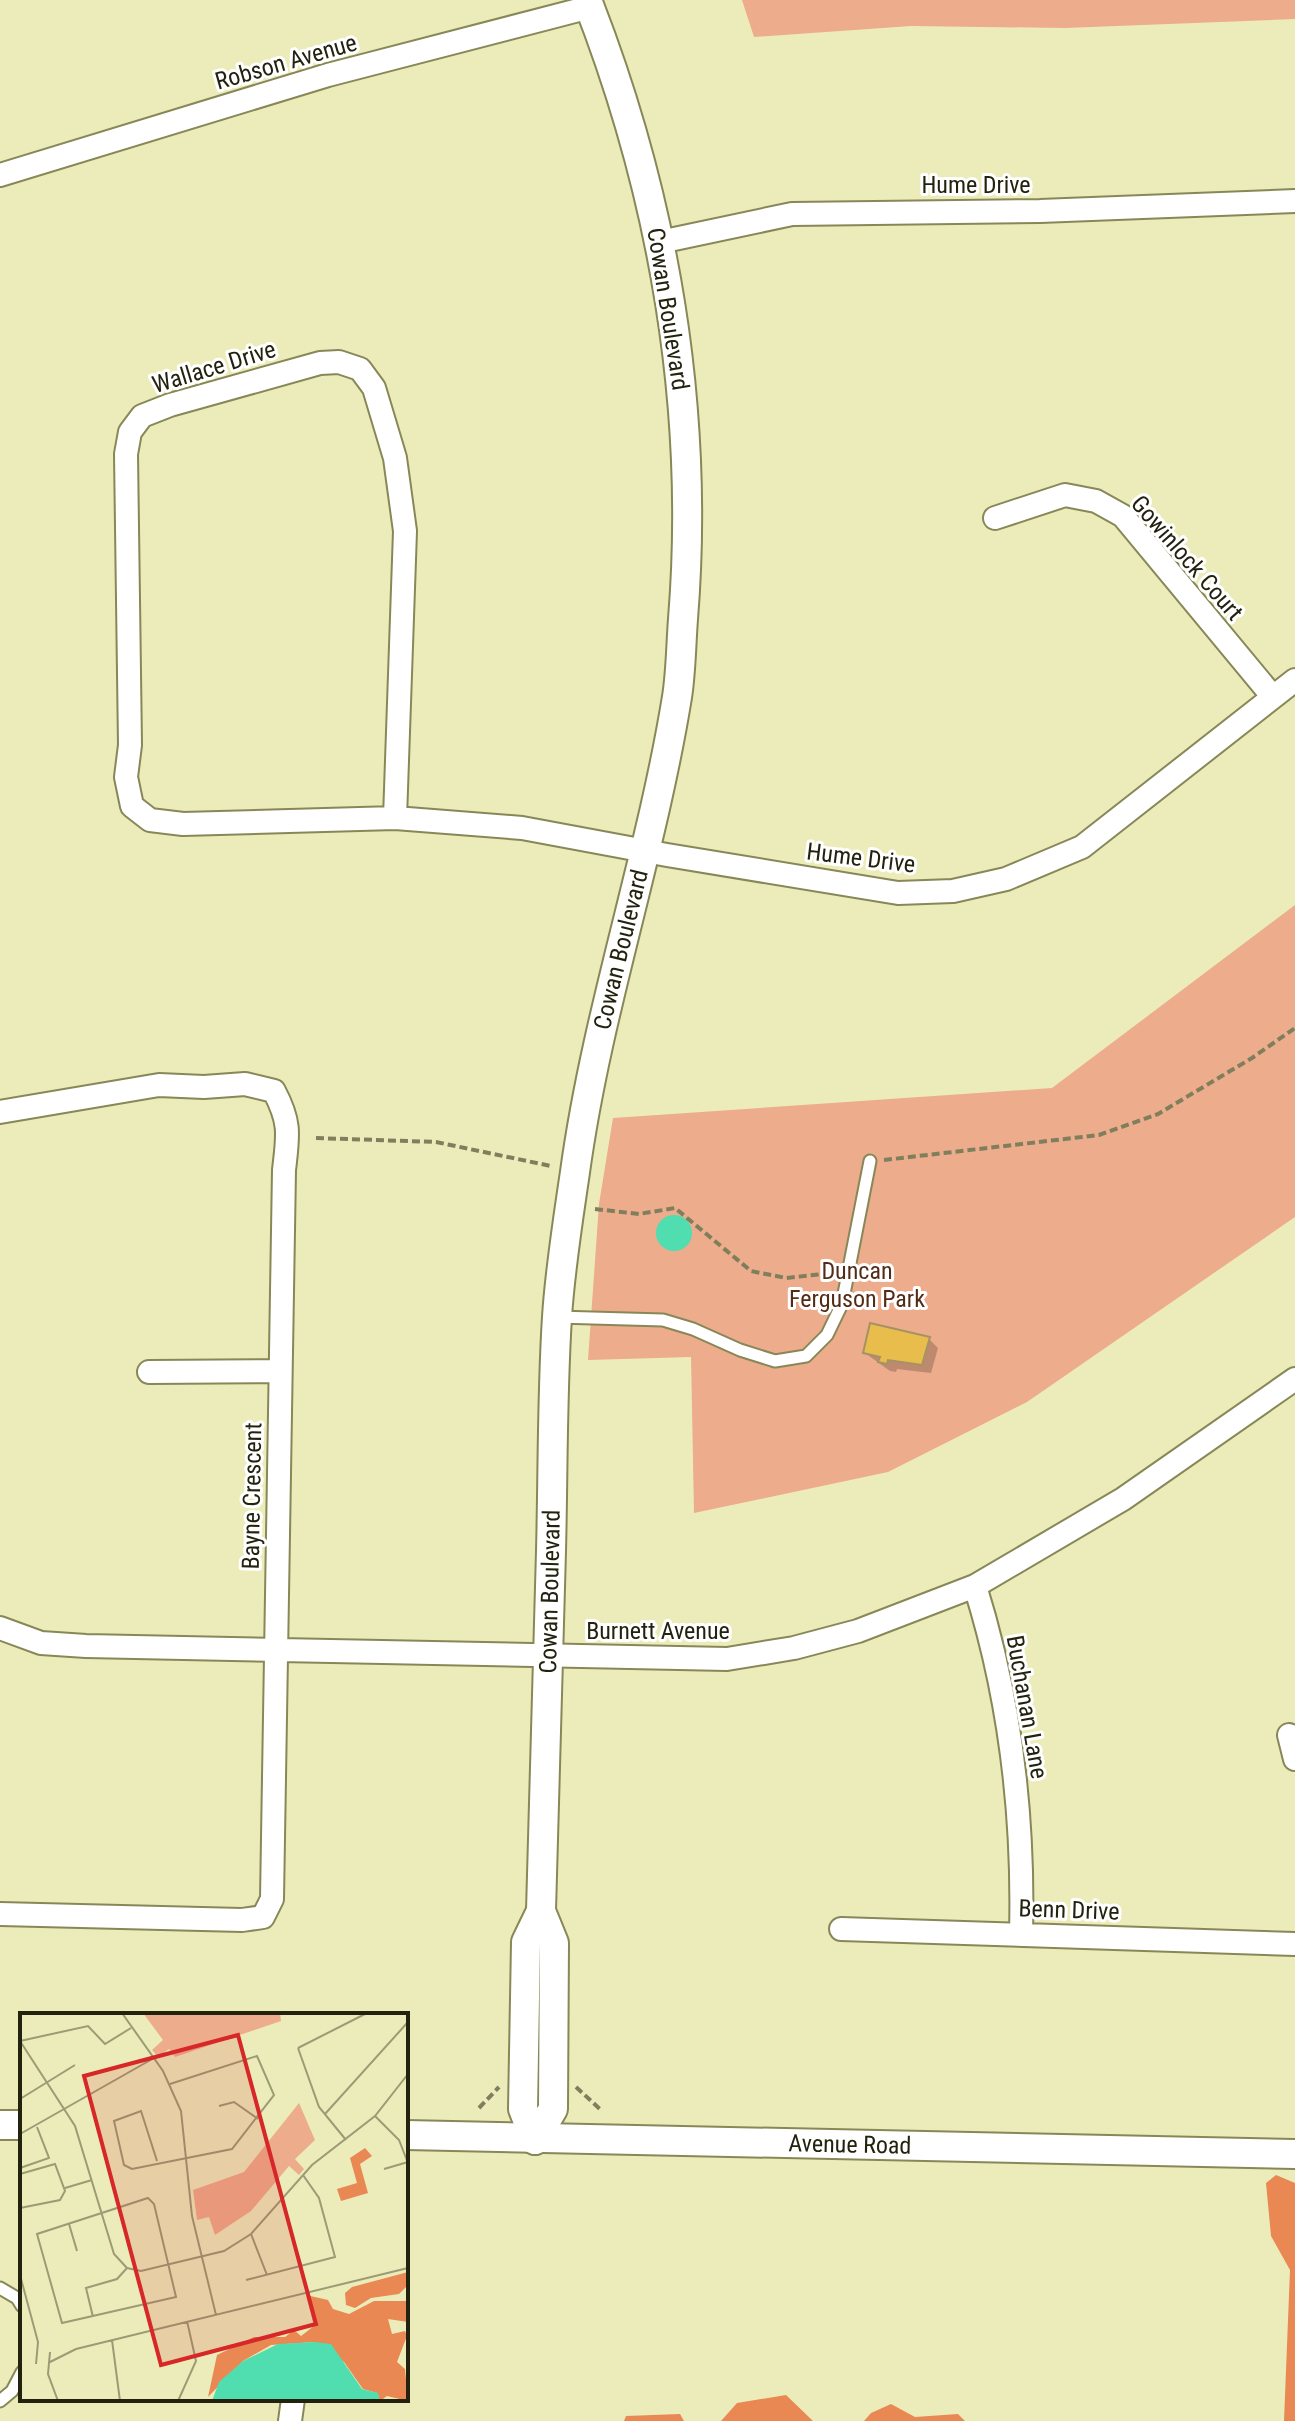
<svg xmlns="http://www.w3.org/2000/svg" width="1295" height="2421" viewBox="0 0 1295 2421" font-family="'Roboto Condensed',sans-serif">
<rect width="100%" height="100%" fill="#ececba"/>
<path fill="#edac8b" d="M742,0H1295V19L1065,28L911,26L754,37Z
M1295,905V1217L1027,1402L888,1472L694,1513L691,1357L588,1360L599,1204L613,1118L1052,1088Z"/>
<path fill="#e98853" d="M1276,2175L1295,2183V2421H1284L1290,2270L1271,2236L1266,2183Z
M786,2395L813,2421H721L737,2403Z
M891,2404L915,2417L958,2414L965,2421H864L871,2413Z
M680,2414L684,2421H624L626,2416Z"/>
<path fill="#50ddaf" d="M656 1233a18 18 0 1 1 36 0a18 18 0 1 1-36 0Z"/>
<path fill="#0003" d="M929,1339L938,1348L931,1373L897,1369L896,1372L890,1371L865,1353Z"/>
<path fill="#e8bd4b" stroke="#a59265" stroke-width="2" d="M870,1323L930,1337L922,1365L888,1360L887,1364L878,1362L880,1357L863,1353Z"/>
<g fill="none" stroke-linecap="round" stroke-linejoin="round">
<g stroke="#878758" stroke-width="15">
<path id="service" d="M557,1317L663,1320L693,1329L740,1350L775,1361L806,1356L827,1335L842,1304L870,1161
M0,2288L17,2298L22,2306
M0,2401L12,2391L22,2372"/>
</g>
<g stroke="#878758" stroke-width="26">
<path id="minor" d="M0,175L328,75L590,7
M660,242L792,214L1040,211L1295,201
M995,518L1065,495L1096,501L1123,516L1273,697
M395,818L405,531L395,458L374,388L360,369L339,362L320,363L170,405L142,416L130,432L126,454L130,745L126,777L132,806L150,820L183,824L395,818L522,828L667,855L898,893L953,891L1006,879L1082,847L1295,680
M0,1112L159,1085L204,1087L245,1084L274,1091C291,1123 288,1135 284,1170L272,1899L263,1917L242,1920L0,1914
M149,1372L280,1371
M975,1586C1010,1698 1024,1817 1021,1934
M0,1628L41,1643L86,1646L727,1659L794,1648L858,1631L975,1586L1123,1499L1295,1379
M1289,1735L1295,1759
M841,1929L1295,1944
M290,2421L293,2399"/>
</g>
<g stroke="#878758" stroke-width="32">
<g id="tertiary">
<path d="M0,2125H22"/>
<path id="s1" d="M406,2135L1295,2154"/>
<path id="s2" d="M535,2140L553,2109L554,1943L541,1911C545,1791 548,1671 551,1551C553,1473 552,1395 557,1317C560,1269 568,1220 575,1172C597,1011 651,857 677,697C681,672 681,645 683,619C700,408 664,197 587,0"/>
<path d="M535,2140L523,2109L526,1942L541,1911"/>
</g>
</g>
<path stroke="#7f7f5e" stroke-width="4" stroke-dasharray="8 4" stroke-linecap="butt" d="M316,1138L436,1142L551,1166
M884,1160L1099,1135L1158,1114L1252,1058L1295,1028
M595,1209L639,1214L675,1208L751,1271L786,1278L832,1273
M576,2087L601,2110
M479,2108L499,2087"/>
<use href="#service" stroke="#fff" stroke-width="11"/>
<use href="#minor" stroke="#fff" stroke-width="22"/>
<use href="#tertiary" stroke="#fff" stroke-width="28"/>
</g>
<g text-anchor="middle" dominant-baseline="central" stroke-width="6" stroke-linejoin="round" paint-order="stroke">
<g font-size="24" fill="#22220f" stroke="#fff">
<text transform="translate(286 62) rotate(-16)">Robson Avenue</text>
<text x="976" y="185">Hume Drive</text>
<text transform="translate(668 309) rotate(81)">Cowan Boulevard</text>
<text transform="translate(214 367) rotate(-17)">Wallace Drive</text>
<text transform="translate(1187 558) rotate(49)">Gowinlock Court</text>
<text transform="translate(861 858) rotate(7)">Hume Drive</text>
<text stroke="none"><textPath href="#s2" startOffset="1204">Cowan Boulevard</textPath></text>
<text transform="translate(252 1496) rotate(-89)">Bayne Crescent</text>
<text stroke="none"><textPath href="#s2" startOffset="556">Cowan Boulevard</textPath></text>
<text x="658" y="1631">Burnett Avenue</text>
<text transform="translate(1027 1707) rotate(80)">Buchanan Lane</text>
<text transform="translate(1069 1910) rotate(2)">Benn Drive</text>
<text stroke="none"><textPath href="#s1" startOffset="444">Avenue Road</textPath></text>
</g>
<g font-size="24" fill="#532c16" stroke="#fff">
<text x="857" y="1271">Duncan<tspan x="857" dy="28">Ferguson Park</tspan></text>
</g>
</g>
<g transform="translate(20 2013)">
<rect width="388" height="388" fill="#ececba"/>
<path d="M123,0H260L261,8L155,44L149,36L138,44L132,37L143,27ZM279,90L295,127L275,146L284,156L279,162L269,153L231,198L195,222L189,204L177,207L173,177L224,159Z" fill="#edac8b"/>
<path d="M345,135L352,143L340,151L348,180L321,188L317,176L337,170L330,145ZM388,259V272L379,281L351,285L335,295L326,292L325,280L332,274ZM286,282L308,287L313,296L329,301L354,288H388V309L368,306L372,321L385,318L387,323L377,349L385,356L388,388L367,383L360,388L357,380L343,376L324,349L295,329L251,332L223,348L188,384L197,342L234,324H265L274,317L281,323L294,313Z" fill="#e98853"/>
<path d="M295,329L311,331L342,376L358,380L360,388H192L199,369L223,348L258,331Z" fill="#50ddaf"/>
<path fill="none" stroke="#9b9b76" stroke-width="2" d="M102,0L143,58L161,98L172,203L196,302M0,28L55,113L94,241L107,255L121,258L204,238L231,221L292,152L355,103L388,61M0,28L68,13L85,31L111,15M278,35L299,94L326,127M278,35L347,0M0,86L55,52M199,93L214,89L238,106M305,101L388,9M355,103L379,127L388,150M0,121L134,45M137,148L121,98L94,108L104,152L112,156L212,136L254,82L237,43L150,71M0,155L29,145L17,114M364,156L388,149M0,161L35,151L45,178L40,187L0,195M45,175L72,167M128,185L134,191L156,284L42,310L17,221ZM49,211L57,238M231,221L247,262M273,229L282,254M0,262L18,329L16,351M226,267L315,244L299,185L283,162M73,304L66,275L97,266L107,255M92,327L100,388M30,339L28,361L38,388M30,349L56,336L388,255M158,388L176,348L167,308"/>
<path fill="#d62828" fill-opacity="0.15" stroke="#d62828" stroke-width="4" d="M218,22L296,311L141,352L64,63Z"/>
<rect width="388" height="388" fill="none" stroke="#22220f" stroke-width="4"/>
</g>
</svg>
